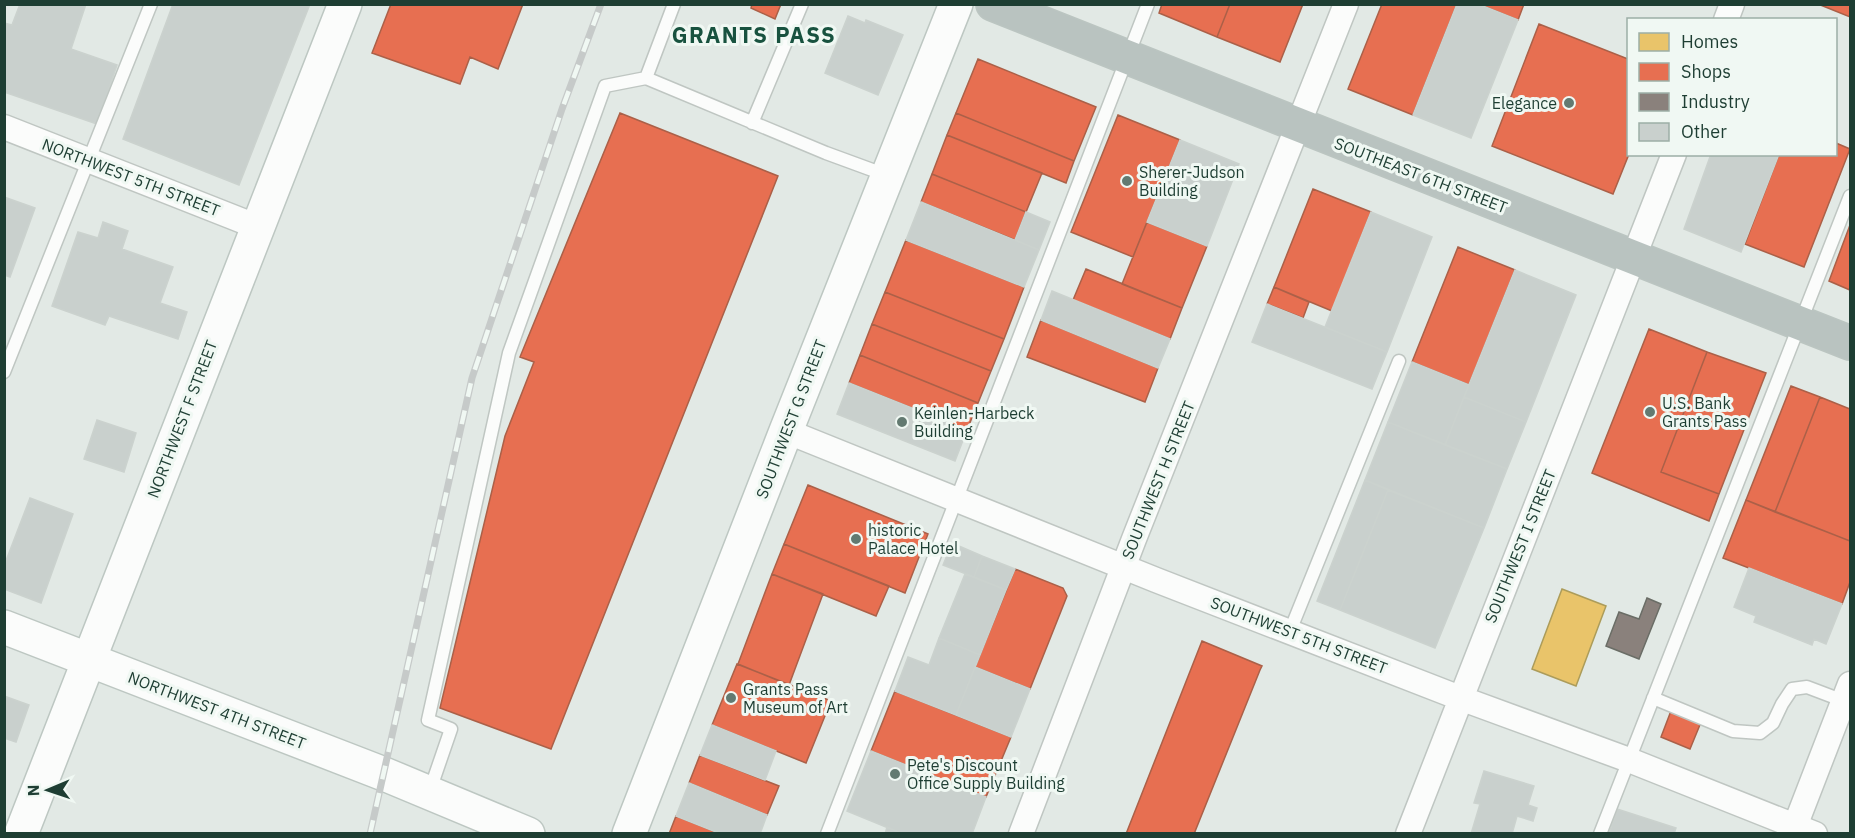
<svg xmlns="http://www.w3.org/2000/svg" width="1855" height="838" viewBox="0 0 1855 838" font-family="'IBM Plex Sans',sans-serif">
<rect width="100%" height="100%" fill="#e2e9e5"/>
<path fill="#e9c46a" stroke="#ac9c5a" stroke-width="1.5" d="M1562,589L1606,606L1576,686L1532,669Z"/>
<path fill="#e76f51" stroke="#ab6048" stroke-width="1.5" d="M391,4H523L498,69L470,57L460,84L372,53Z
M752,4H781L775,19L751,8Z
M1162,4H1230L1217,37L1159,13Z
M1230,4H1303L1280,62L1217,37Z
M1382,4H1457L1413,115L1348,89Z
M1478,4H1524L1518,20Z
M1818,4H1850V17Z
M1539,24L1628,59L1629,154L1613,194L1492,146Z
M978,59L1096,107L1074,161L956,113Z
M620,113L778,176L551,749L440,708L505,436L534,362L520,357Z
M956,113L1074,161L1066,183L947,135Z
M1118,115L1180,140L1133,257L1071,232Z
M947,135L1042,173L1026,212L932,174Z
M1836,143L1850,149L1804,267L1745,244L1779,154H1836Z
M932,174L1026,212L1015,240L921,202Z
M1313,189L1371,212L1332,311L1274,287Z
M1147,222L1207,246L1182,308L1122,284Z
M1850,225V290L1829,281Z
M906,240L1024,287L1004,339L885,292Z
M1458,247L1515,270L1469,385L1412,362Z
M1086,269L1182,308L1170,339L1073,300Z
M1274,287L1309,302L1303,318L1267,304Z
M885,292L1004,339L991,371L872,324Z
M1041,320L1158,368L1145,402L1027,357Z
M872,324L991,371L978,403L860,355Z
M1649,329L1707,352L1661,472L1719,494L1709,521L1592,473Z
M1707,352L1766,373L1719,494L1661,472Z
M860,355L978,403L967,430L849,383Z
M1791,386L1820,397L1775,512L1746,500Z
M1820,397L1850,409V541L1775,512Z
M808,485L928,534L905,593L784,544Z
M1746,500L1850,541V582L1842,604L1723,558Z
M784,544L889,586L876,616L772,574Z
M1015,569L1063,588L1067,596L1030,689L975,667Z
M772,574L823,594L789,685L738,664Z
M1202,641L1262,666L1260,670L1194,834H1126Z
M737,664L831,701L806,763L712,725Z
M895,691L1011,737L986,797L871,751Z
M1674,703L1704,715L1690,749L1661,737Z
M700,755L779,786L767,815L689,783Z
M676,816L721,834H669Z"/>
<path fill="#8a817c" stroke="#6a6d66" stroke-width="1.5" d="M1647,598L1661,604L1639,659L1606,646L1619,612L1639,619Z"/>
<path fill="#c9d0cd" stroke="#cbd2ce" stroke-width="1.5" d="M20,4H86L71,49L117,65L97,124L4,92V23L12,25Z
M173,4H310L239,185L123,139Z
M1457,4H1478L1518,20L1471,138L1413,115Z
M848,16L865,23L866,20L903,35L878,95L825,73Z
M1180,140L1239,164L1207,246L1147,222Z
M1711,154H1779L1741,252L1684,229Z
M4,197L35,208L10,277L4,275Z
M921,202L1039,250L1024,287L906,240Z
M1026,212L1050,222L1039,250L1015,240Z
M1371,212L1432,237L1387,352L1325,327Z
M103,222L128,231L122,249L173,267L160,303L187,312L178,339L109,316L105,325L52,306L78,232L98,238Z
M1515,270L1576,295L1526,422L1464,397Z
M1052,291L1170,339L1158,368L1041,320Z
M1267,304L1387,352L1372,389L1252,342Z
M1412,362L1469,385L1445,445L1388,422Z
M849,383L967,430L955,461L837,414Z
M1464,397L1526,422L1507,469L1445,445Z
M97,420L136,433L124,472L84,459Z
M1388,422L1507,469L1484,528L1365,480Z
M1365,480L1388,490L1340,610L1317,601Z
M1388,490L1484,528L1435,648L1340,610Z
M30,498L73,514L41,603L4,589V566Z
M952,543L982,556L974,577L943,565Z
M982,556L1015,569L1006,590L974,577Z
M1749,568L1842,604L1826,644L1814,639L1812,645L1754,622L1756,616L1734,607Z
M965,574L1006,590L980,655L939,638Z
M939,638L980,655L956,715L895,691L908,657L929,665Z
M975,667L1030,689L1011,737L956,715Z
M4,696L29,705L16,742L4,738Z
M712,725L776,751L765,780L700,755Z
M871,751L986,797L972,834H903L847,811Z
M1484,771L1534,786L1528,805L1537,808L1533,821L1517,816L1512,834H1471L1480,804L1474,803Z
M689,783L767,815L760,834H721L676,816Z
M1617,809L1676,828L1674,834H1609Z
M887,827L903,834H885Z"/>
<g fill="none" stroke-linecap="round" stroke-linejoin="round">
<g stroke="#bfc6c2" stroke-width="15">
<path id="lane" d="M674,4L646,78L826,153L886,175
M752,123L802,4
M4,372L151,4
M1290,631L1399,361
M1653,698L1733,731L1760,733L1773,723L1782,704L1792,689L1807,687L1844,701
M429,793L451,729L428,720L509,353L605,86L646,78
M827,834L1148,4
M1600,834L1850,196"/>
</g>
<g stroke="#bfc6c2" stroke-width="27">
<path id="street" d="M1726,20L1732,4
M4,127L258,227
M786,431L1156,580L1460,698L1629,760L1815,834
M1021,834L1134,539L1346,4
M1408,834L1674,154
M1792,834L1850,684"/>
</g>
<g stroke="#bdc7c2" stroke-width="36">
<path id="secondary" d="M4,627L384,774L528,834
M21,834L345,4
M629,834L786,431L956,4"/>
</g>
<g stroke="#bbc5c1" stroke-width="36">
<path id="highway" d="M993,4L1850,343"/>
</g>
<use href="#lane" stroke="#fbfcfb" stroke-width="12"/>
<use href="#street" stroke="#fbfcfb" stroke-width="24"/>
<use href="#secondary" stroke="#fbfcfb" stroke-width="33"/>
<use href="#highway" stroke="#b9c3c0" stroke-width="33"/>
<g stroke="#c6cac9" stroke-width="7">
<path id="rail" d="M370,834L472,378L562,109L601,4"/>
</g>
<use href="#rail" stroke="#f0f8f3" stroke-width="4.5" stroke-dasharray="14" stroke-linecap="butt"/>
</g>
<g fill="#637a71" stroke="#f0f8f3" stroke-width="2">
<circle cx="1569" cy="103" r="6"/>
<circle cx="1127" cy="181" r="6"/>
<circle cx="1650" cy="412" r="6"/>
<circle cx="902" cy="422" r="6"/>
<circle cx="856" cy="539" r="6"/>
<circle cx="731" cy="698" r="6"/>
<circle cx="895" cy="774" r="6"/>
</g>
<g text-anchor="middle" dominant-baseline="central" stroke-width="6" stroke-linejoin="round" paint-order="stroke">
<g font-size="16" fill="#1e3e33" stroke="#f0f8f3" text-anchor="start">
<text x="1557" y="103" text-anchor="end">Elegance</text>
<text x="1139" y="172">Sherer-Judson<tspan x="1139" dy="18">Building</tspan></text>
<text x="1662" y="403">U.S. Bank<tspan x="1662" dy="18">Grants Pass</tspan></text>
<text x="914" y="413">Keinlen-Harbeck<tspan x="914" dy="18">Building</tspan></text>
<text x="868" y="530">historic<tspan x="868" dy="18">Palace Hotel</tspan></text>
<text x="743" y="689">Grants Pass<tspan x="743" dy="18">Museum of Art</tspan></text>
<text x="907" y="765">Pete's Discount<tspan x="907" dy="18">Office Supply Building</tspan></text>
</g>
<g font-size="16" fill="#1e3e33" stroke="#f0f8f3">
<text transform="translate(1421 175) rotate(21)">SOUTHEAST 6TH STREET</text>
<text transform="translate(131 177) rotate(21)">NORTHWEST 5TH STREET</text>
<text transform="translate(182 419) rotate(-69)">NORTHWEST F STREET</text>
<text transform="translate(791 419) rotate(-69)">SOUTHWEST G STREET</text>
<text transform="translate(1158 480) rotate(-68)">SOUTHWEST H STREET</text>
<text transform="translate(1520 546) rotate(-68)">SOUTHWEST I STREET</text>
<text transform="translate(1299 635) rotate(21)">SOUTHWEST 5TH STREET</text>
<text transform="translate(217 710) rotate(21)">NORTHWEST 4TH STREET</text>
</g>
<g font-size="22" font-weight="bold" letter-spacing="1.5" fill="#18523f" stroke="#f0f8f3">
<text x="754" y="34">GRANTS PASS</text>
</g>
</g>
<rect width="1855" height="838" fill="none" stroke="#1e3e33" stroke-width="12"/>
<rect x="1627" y="18" width="210" height="138" fill="#f0f8f3" stroke="#9caea6" stroke-width="1.5"/>
<rect x="1639" y="33" width="30" height="18" fill="#e9c46a" stroke="#9caea6" stroke-width="1.5"/>
<text x="1681" y="48" font-size="18" fill="#1e3e33">Homes</text>
<rect x="1639" y="63" width="30" height="18" fill="#e76f51" stroke="#9caea6" stroke-width="1.5"/>
<text x="1681" y="78" font-size="18" fill="#1e3e33">Shops</text>
<rect x="1639" y="93" width="30" height="18" fill="#8a817c" stroke="#9caea6" stroke-width="1.5"/>
<text x="1681" y="108" font-size="18" fill="#1e3e33">Industry</text>
<rect x="1639" y="123" width="30" height="18" fill="#c9d0cd" stroke="#9caea6" stroke-width="1.5"/>
<text x="1681" y="138" font-size="18" fill="#1e3e33">Other</text>
<g transform="translate(48 790) rotate(268)" stroke="#f0f8f3" stroke-width="4.5" paint-order="stroke">
<path d="M0-4.5L10 22L0 15L-10 22Z" fill="#1e3e33"/>
<text y="-9" font-size="16" font-weight="bold" text-anchor="middle" fill="#1e3e33">N</text>
</g>
</svg>
